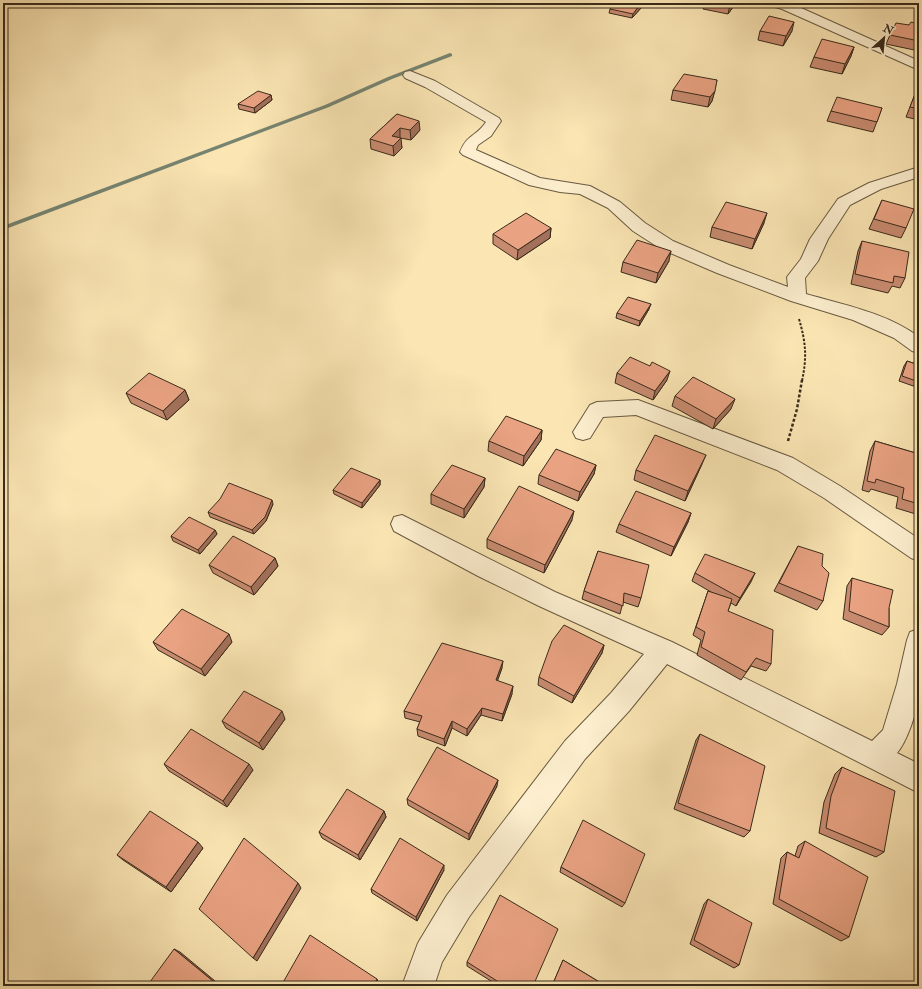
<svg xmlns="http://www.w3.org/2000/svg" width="922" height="989" viewBox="0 0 922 989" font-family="'IM FELL Double Pica',serif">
<rect width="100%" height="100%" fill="#fae5b3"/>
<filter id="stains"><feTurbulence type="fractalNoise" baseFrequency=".005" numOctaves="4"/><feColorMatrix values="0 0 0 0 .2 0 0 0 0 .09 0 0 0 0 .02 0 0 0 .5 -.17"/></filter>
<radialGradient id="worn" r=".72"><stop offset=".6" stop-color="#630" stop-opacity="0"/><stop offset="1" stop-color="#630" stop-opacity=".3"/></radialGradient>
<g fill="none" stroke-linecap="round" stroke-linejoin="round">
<path fill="#768471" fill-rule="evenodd" d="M450,53L452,54V56L392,79L329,107L3,230V226L325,105L388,77Z"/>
<g stroke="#695a41" stroke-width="2">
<path id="minor" d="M770,3H790L919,61V70L782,9L772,6Z
M410,71L435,81L499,118L501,121L491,136L478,145L476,150L540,178L590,186L620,202L645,223L673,241L729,265L788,287L787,277L801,259L810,239L838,199L869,183L919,167V177L881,189L850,205L828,239L818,261L805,278L806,294C844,305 887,313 919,337V353L912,351L894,338L853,320L791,301L717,273L661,249L633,231L608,208L580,194L560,192L529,185L463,155L460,152C467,134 476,137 486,122L425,87L405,78L403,75L405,72Z
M638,400L793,458L840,486L919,539V561L911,558L824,498L777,470L636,415L603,417L590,438L583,440L576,438L573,432L590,405L597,402Z
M402,515L555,592L672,642L872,741L883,730L897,684L907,640L910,632L919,629C919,651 921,674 919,696C917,711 907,742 897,753L919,764V793L667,664L629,711L585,759L469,917L442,962L434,986H402L418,943L447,895L565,741L611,693L644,654L539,606L478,576L394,531L391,524L394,517Z"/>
</g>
<path stroke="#392b1b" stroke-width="2" stroke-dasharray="2.5 1.5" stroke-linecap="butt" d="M799,319C806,343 807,357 802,381"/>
<path stroke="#392b1b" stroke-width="2.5" stroke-dasharray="3 2" stroke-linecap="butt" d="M788,441L797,409L802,380"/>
<use href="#minor" fill="#fceece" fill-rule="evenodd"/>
</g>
<path fill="#c88b70" stroke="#392b1b" d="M641,3V8L632,18L609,13L610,9Z
M705,3H736L728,14L703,9Z
M893,3H913L911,7Z
M919,24V51L886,44L890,35L909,25Z
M760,31H792L783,46L758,40Z
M854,47L851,56L842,74L810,67L814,57Z
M717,80L712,101L708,107L671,100L673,90Z
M917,89L919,90V120L906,117Z
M271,95L272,100L255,113L239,109L238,104Z
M882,108L873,132L827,121L831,111Z
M397,114L420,130L411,140L400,138L402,148L394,156L371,149L370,139Z
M882,200L906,228L901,238L869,229Z
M764,223L752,249L710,237L712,227Z
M551,228L550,238L517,260L493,244V234Z
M862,241L905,278L900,288L892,286L888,293L851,284L858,251Z
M669,261L656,283L621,272L623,262Z
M649,309L639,326L616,318L617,313Z
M907,361L919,365V388L899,381L904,366Z
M650,366L667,380L653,400L615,383L617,373Z
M185,390L189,400L167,420L131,403L126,393Z
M675,396L731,409L713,429L672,406Z
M542,430L541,440L523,466L488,451L489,441Z
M875,441L919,454V515L896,508L898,497L871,489L869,492L862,490L870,451Z
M702,464L685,501L634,480L636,470Z
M596,465L594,474L578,501L538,484L539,475Z
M485,478L484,487L464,518L431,504V494Z
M380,480V485L362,508L334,494L333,490Z
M273,504L266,521L254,534L210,517L208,512Z
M691,513L688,522L671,556L616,532L619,524Z
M572,520L544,573L487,548V539Z
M215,530L217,534L200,554L173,541L171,536Z
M798,546L822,566L823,601L817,610L774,591Z
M598,551L641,598L638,607L623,602L620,614L582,599L584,591Z
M275,558L278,566L254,595L213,573L209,565Z
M695,573H755L736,606L731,603L728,611L771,664L766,671L751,666L741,680L697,655L701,640L693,635L705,600L708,591L711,592L692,581Z
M852,578L889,608V627L882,635L843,619L847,586Z
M153,642H232L205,676L158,650Z
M604,645L602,653L572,703L538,685L539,677Z
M502,668L497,681L512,694L502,721L481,715L467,736L452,728L445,746L418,736L417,729L420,722L405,718L404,711Z
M285,719L263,750L226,728L222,721Z
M700,734L750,831L744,837L674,809L696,740Z
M164,764L253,770L227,807L169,771Z
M842,767L884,852L876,857L819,833L824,802L835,774Z
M497,786L469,840L408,805L407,799Z
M384,811L386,817L360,860L322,838L319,832Z
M805,841L849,937L841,941L773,904L781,858L787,852L795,856L798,846Z
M203,848L171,892L123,860L117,855Z
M561,867L625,903L622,907L560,872Z
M444,870L417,921L372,893L371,889Z
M708,899L739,965L734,968L690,944L704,904Z
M563,960L606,986H552Z
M467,962L533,986H499L467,966Z"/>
<path fill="#a3715b" stroke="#392b1b" d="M641,3V8L632,18L633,14Z
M732,3H736L728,14L730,5Z
M794,22L792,31L783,46L786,36Z
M854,47L851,56L842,74L845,64Z
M715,91L712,101L708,107L710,97Z
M271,95L272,100L255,113L254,108Z
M419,121L420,130L411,140L410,130Z
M400,128V138L392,136Z
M401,138L402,148L394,156L393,146Z
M767,213L764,223L752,249L755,239Z
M551,228L550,238L517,260L518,250Z
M671,251L669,261L656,283L658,273Z
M651,304L649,309L639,326L640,321Z
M670,371L667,380L653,400L655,391Z
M185,390L189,400L167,420L163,411Z
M735,399L731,409L713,429L716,419Z
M542,430L541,440L523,466L524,456Z
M706,455L702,464L685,501L688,491Z
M596,465L594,474L578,501L580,492Z
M485,478L484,487L464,518V509Z
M380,480V485L362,508V503Z
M272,500L273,504L266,521L254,534L252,530Z
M574,511L572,520L544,573L545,565Z
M691,513L688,522L671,556L674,547Z
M215,530L217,534L200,554L198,550Z
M275,558L278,566L254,595L251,587Z
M755,573L751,582L736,606L740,598Z
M229,634L232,642L205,676L201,669Z
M604,645L602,653L572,703L574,696Z
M503,661L502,668L495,688L496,680Z
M513,686L512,694L502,721L503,714Z
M482,708L481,715L467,736V729Z
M282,711L285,719L263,750L259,743Z
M452,721V728L445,746L444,739Z
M249,764L253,770L227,807L223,801Z
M498,780L497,786L469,840V834Z
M384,811L386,817L360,860L358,855Z
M198,842L203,848L171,892L166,887Z
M444,865V870L417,921L416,917Z
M298,883L301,888L257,961L253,958Z
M174,949L180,952L221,986H219Z
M377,979L378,982L376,986H373Z"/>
<path fill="#e9a282" stroke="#392b1b" d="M615,3H641L633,14L610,9Z
M721,3H732L730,5Z
M769,16L794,22L786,36L760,31Z
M911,22L919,24V41L890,35L896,23L909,25Z
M822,39L854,47L845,64L814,57Z
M684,74L717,80L715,91L710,97L673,90Z
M917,89L919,90V109L910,107Z
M258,91L271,95L254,108L238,104Z
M837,97L882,108L877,122L831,111Z
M397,114L419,121L410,130L400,128L392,136L401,138L393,146L370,139Z
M882,200L914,209L906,228L874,219Z
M726,202L767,213L755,239L712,227Z
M526,213L551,228L518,250L493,234Z
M637,240L671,251L658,273L623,262Z
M862,241L909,252L905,278L894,276L893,283L855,274Z
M628,297L651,304L640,321L617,313Z
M630,357L650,366L652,362L670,371L655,391L617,373Z
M907,361L919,365V382L902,376Z
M149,373L185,390L163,411L126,393Z
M693,377L735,399L716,419L675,396Z
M506,416L542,430L524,456L489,441Z
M655,435L706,455L688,491L636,470Z
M875,441L919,454V504L902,499L904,488L876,479L875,483L867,481Z
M556,449L596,465L580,492L539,475Z
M452,465L485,478L464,509L431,494Z
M351,468L380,480L362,503L333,490Z
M229,483L272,500L265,517L252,530L208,512L220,499Z
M519,486L574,511L545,565L487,539Z
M636,491L691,513L674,547L619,524Z
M189,517L215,530L198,550L171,536Z
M233,536L275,558L251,587L209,565Z
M798,546L823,554L822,566L829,573L823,601L779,583Z
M598,551L649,565L641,598L624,593L623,606L584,591Z
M705,554L755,573L740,598L695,573Z
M852,578L893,590L889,608V627L849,611Z
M708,591L732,599L728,611L773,630L771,664L756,658L746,672L701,647L705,632L696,627Z
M182,609L229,634L201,669L153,642Z
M564,625L604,645L574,696L539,677L552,641Z
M442,643L503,661L496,680L513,686L503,714L482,708L467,729L452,721L444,739L417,729L422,716L404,711Z
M244,691L282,711L259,743L222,721Z
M191,729L249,764L223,801L164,764Z
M700,734L765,766L750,831L678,803Z
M437,747L498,780L469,834L407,799Z
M842,767L895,791L884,852L826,828L831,796Z
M347,789L384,811L358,855L319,832Z
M150,811L198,842L166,887L117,855Z
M583,820L645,854L625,903L561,867Z
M244,838L298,883L253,958L199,909Z
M400,838L444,865L416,917L371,889Z
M805,841L868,877L849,937L779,899L787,852L799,858Z
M500,895L558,929L533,986H505L467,962Z
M708,899L752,923L739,965L694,940Z
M310,935L377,979L373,986H281Z
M174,949L219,986H147Z
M563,960L606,986H552Z
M707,983L712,986H707Z"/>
<rect width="922" height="989" fill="none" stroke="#fae5b3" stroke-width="16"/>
<rect x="4" y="4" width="914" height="981" fill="none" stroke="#392b1b" stroke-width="2"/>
<rect x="8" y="8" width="906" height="973" fill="none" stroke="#392b1b"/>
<g transform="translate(884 38) rotate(27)" stroke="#fceece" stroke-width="3" paint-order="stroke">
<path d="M0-3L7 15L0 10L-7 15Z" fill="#392b1b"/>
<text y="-6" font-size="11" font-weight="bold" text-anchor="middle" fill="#392b1b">N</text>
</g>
<rect width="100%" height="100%" filter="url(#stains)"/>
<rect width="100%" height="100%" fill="url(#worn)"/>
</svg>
